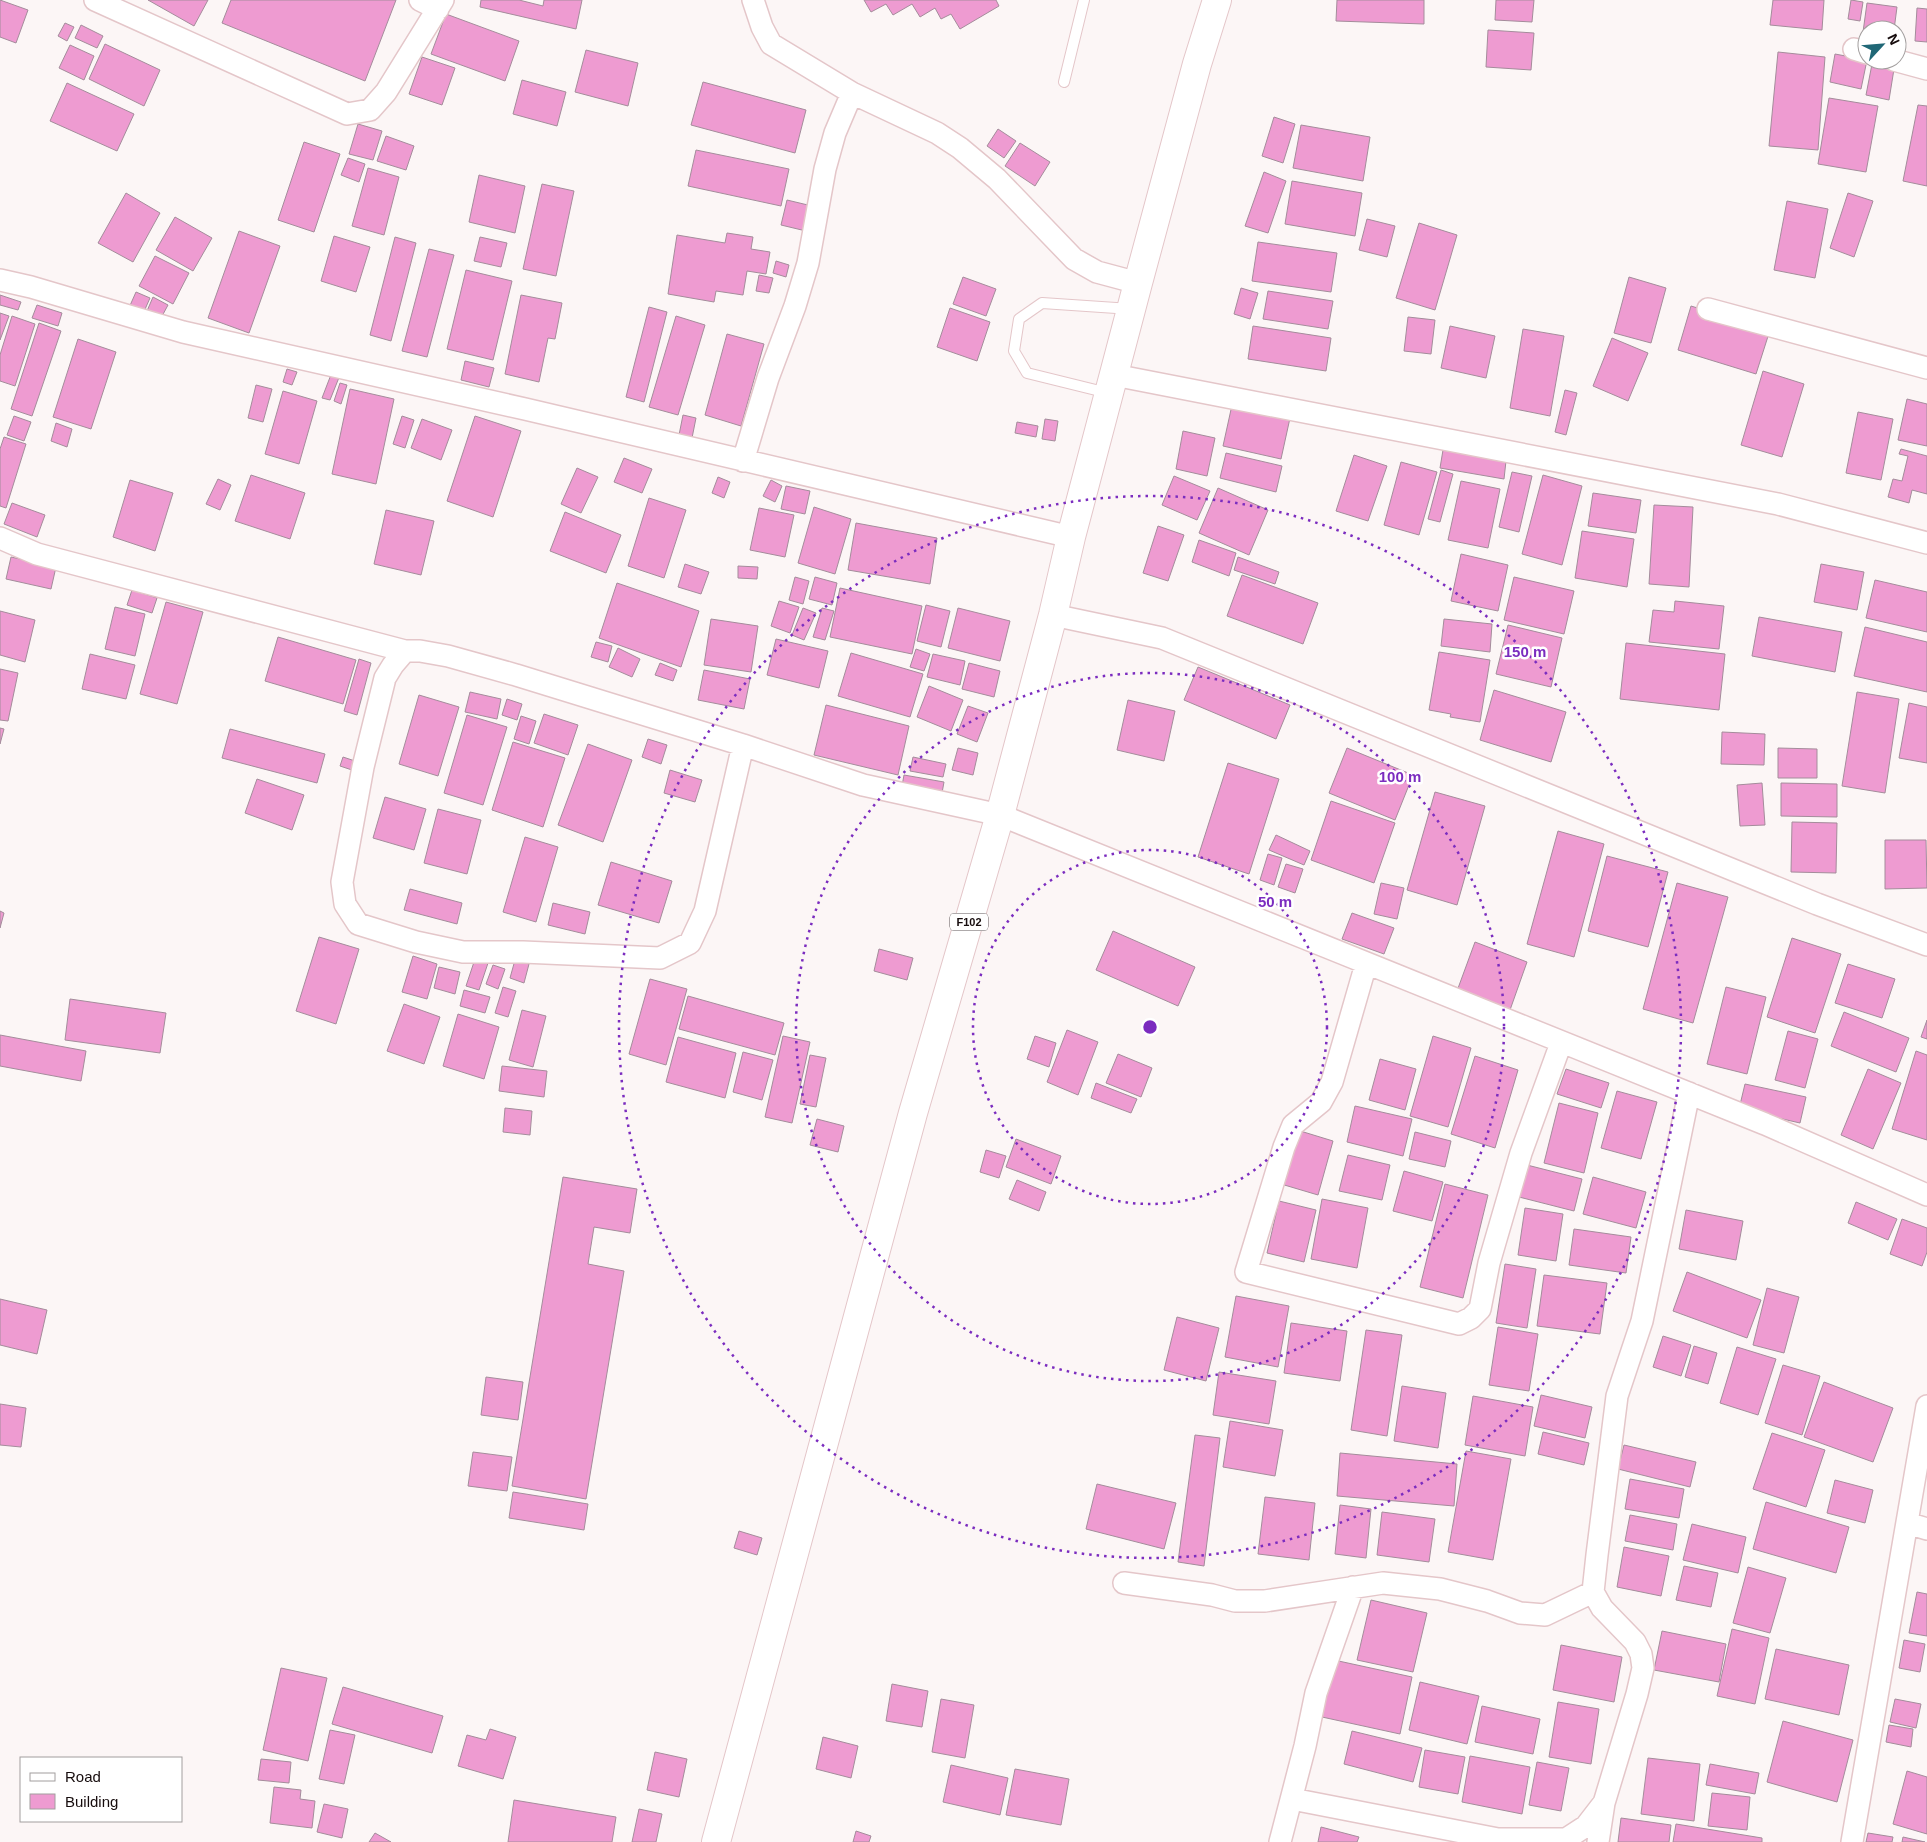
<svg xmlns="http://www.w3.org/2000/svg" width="1927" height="1842" viewBox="0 0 1927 1842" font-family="Arial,sans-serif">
<rect width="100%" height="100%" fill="#fcf6f6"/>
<path fill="#ee9bd1" stroke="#a48c9b" d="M0,0L28,10L16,43L0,37Z
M148,0H208L194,26Z
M231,0H396L365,81L222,23Z
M481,0H519L543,6L544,0H582L576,29L480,7Z
M864,0H996L999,6L960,29L951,14L941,19L935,8L920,17L912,4L893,15L886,4L871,12Z
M1337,0H1424V24L1336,21Z
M1496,0H1534L1532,22L1495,20Z
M1773,0H1824L1822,30L1770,25Z
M1851,0L1863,2L1860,21L1848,19Z
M1867,3L1897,7L1894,30H1867V33L1863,32Z
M1917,8L1927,9V42L1915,41Z
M446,14L519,41L505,81L431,54Z
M65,23L74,27L67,41L58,36Z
M81,25L103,36L97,48L75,38Z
M1488,30L1534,33L1531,70L1486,67Z
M105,44L160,70L144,106L89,79Z
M70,45L94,56L84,80L59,68Z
M586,50L638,63L628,106L575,92Z
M1778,52L1825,57L1818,150L1769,146Z
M1835,54L1867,60L1861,89L1830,82Z
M422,57L455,68L442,105L409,94Z
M1872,64L1894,69L1889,100L1866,95Z
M522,80L566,92L557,126L513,114Z
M703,82L806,110L795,153L691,125Z
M67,83L134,114L117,151L50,121Z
M1829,98L1878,106L1866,172L1818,164Z
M1918,105L1927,106V186L1903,181Z
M1274,117L1295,124L1283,163L1262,156Z
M358,124L382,131L373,160L349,154Z
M1301,125L1370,137L1363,181L1293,168Z
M998,129L1016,141L1004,158L987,146Z
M386,136L414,146L406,170L377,161Z
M304,142L340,154L314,232L278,220Z
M1020,143L1050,162L1035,186L1005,166Z
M696,150L789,169L781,206L688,186Z
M348,158L365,164L359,182L341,175Z
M368,168L399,177L384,235L352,226Z
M1264,172L1286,181L1268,233L1245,226Z
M479,175L525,186L515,233L469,222Z
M1292,181L1362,193L1355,236L1285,224Z
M542,184L574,191L556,276L523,269Z
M126,193L160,213L133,262L98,243Z
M1848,193L1873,201L1854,257L1830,248Z
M787,200L812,206L806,231L781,225Z
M1787,201L1828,209L1815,278L1774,270Z
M175,217L212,238L193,271L156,250Z
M1367,219L1395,226L1387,257L1359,250Z
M1419,223L1457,235L1435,310L1396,298Z
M239,231L280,246L249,333L208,318Z
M727,233L753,237L751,249L770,252L766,274L747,271L743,295L716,291L714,302L668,294L677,235L725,243Z
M334,236L370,247L356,292L321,281Z
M395,237L416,243L391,341L370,335Z
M480,237L507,243L501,267L474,261Z
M1258,242L1337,253L1331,292L1252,281Z
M429,249L454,255L427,357L402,351Z
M155,256L189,273L173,304L139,286Z
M776,261L789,265L786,277L773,273Z
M466,270L512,281L493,360L447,349Z
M759,275L773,278L769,293L756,291Z
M963,277L996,289L986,316L953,304Z
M1629,277L1666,288L1651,343L1614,333Z
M1241,288L1258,293L1250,319L1234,314Z
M1268,291L1333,301L1328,329L1263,319Z
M136,292L150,298L142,316L128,310Z
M0,295L21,302L18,310L0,305Z
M521,295L562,303L555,339L548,338L539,382L505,374Z
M153,297L168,305L161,318L147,311Z
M37,305L62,313L58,326L32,318Z
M1691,306L1770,330L1756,374L1678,350Z
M649,307L667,312L644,402L626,397Z
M950,308L990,322L977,361L937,347Z
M0,313L9,316L0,340Z
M12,316L35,324L15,386L0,381V355Z
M676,316L705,325L678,415L649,407Z
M1408,317L1435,320L1431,354L1404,351Z
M39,323L61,331L32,416L11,409Z
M1253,326L1331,338L1326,371L1248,359Z
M1450,326L1495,336L1486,378L1441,368Z
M1523,329L1564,336L1550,416L1510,408Z
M727,334L764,344L741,426L705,415Z
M1612,338L1648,353L1628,401L1593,386Z
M78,339L116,352L91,429L53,417Z
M465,361L494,368L489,387L461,380Z
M287,369L297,372L292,385L283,382Z
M1763,371L1804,384L1782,457L1741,445Z
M332,372L340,375L330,400L322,398Z
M340,383L347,385L341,404L334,401Z
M256,385L272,389L263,422L248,418Z
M350,389L394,399L376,484L332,474Z
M1565,390L1577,393L1566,435L1555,432Z
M283,391L317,401L299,464L265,454Z
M1907,399L1927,404V446L1898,440Z
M1232,405L1290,418L1281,459L1223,446Z
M1858,412L1893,419L1881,480L1846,473Z
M683,415L696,418L692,438L679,435Z
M14,416L31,422L24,441L7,435Z
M402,416L414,420L405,448L393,444Z
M475,416L521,431L493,517L447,501Z
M422,419L452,430L441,460L411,448Z
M1045,419L1058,421L1055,441L1042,439Z
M1017,422L1038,426L1036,437L1015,433Z
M56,423L72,429L67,447L51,441Z
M1183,431L1215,438L1207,476L1176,469Z
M4,437L26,444L6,508L0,506V449Z
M1901,449L1927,456V494L1912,490L1909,503L1888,497L1893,479L1902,481L1908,456L1899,454Z
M1443,450L1506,461L1504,479L1440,468Z
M1226,453L1282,466L1276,492L1220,478Z
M1354,455L1387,466L1368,521L1336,511Z
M624,458L652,469L642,493L614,482Z
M1401,462L1437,472L1419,535L1384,525Z
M577,468L598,477L581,513L561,504Z
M1441,470L1453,474L1440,522L1428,519Z
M1512,472L1532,476L1519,532L1499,527Z
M251,475L305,493L290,539L235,521Z
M1543,475L1582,486L1562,565L1522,554Z
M1174,476L1210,491L1197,520L1162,505Z
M718,477L730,482L724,498L712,493Z
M218,479L231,485L220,510L206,504Z
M130,480L173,493L155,551L113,537Z
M771,480L782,486L775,502L763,496Z
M1461,481L1500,489L1488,548L1448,540Z
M786,486L810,491L805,514L781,509Z
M1218,488L1268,510L1249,555L1199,533Z
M1593,493L1641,500L1636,533L1588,526Z
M649,498L686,510L664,578L628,566Z
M12,503L45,515L37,537L4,524Z
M1654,505L1693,507L1689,587L1649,584Z
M814,507L851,519L835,574L798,563Z
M759,508L794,515L785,557L750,550Z
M386,510L434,521L421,575L374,564Z
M565,512L621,535L606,573L550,551Z
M856,523L937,538L930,584L848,570Z
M1158,526L1184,535L1168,581L1143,573Z
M1582,531L1634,539L1627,587L1575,578Z
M1199,540L1236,553L1229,576L1192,562Z
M1461,554L1508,565L1498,611L1451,601Z
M11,557L56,567L51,589L6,579Z
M1238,557L1279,572L1275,584L1234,570Z
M685,564L709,572L701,594L678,587Z
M1821,564L1864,572L1857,610L1814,602Z
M738,566L758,567L757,579L738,578Z
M1242,575L1318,603L1303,644L1227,616Z
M795,577L809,581L803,604L789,600Z
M815,577L837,583L832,605L809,599Z
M1514,577L1574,591L1564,634L1504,620Z
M1875,580L1927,592V632L1866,618Z
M617,583L699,611L681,667L599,638Z
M840,588L922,606L912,654L830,637Z
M132,590L157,598L152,613L127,605Z
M779,601L799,607L790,633L771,626Z
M1675,601L1724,606L1719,649L1649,642L1653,610L1674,612Z
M166,602L203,612L177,704L140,694Z
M926,605L950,611L941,647L917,641Z
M115,607L145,614L135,656L105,649Z
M803,608L816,613L804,640L792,635Z
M822,608L834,611L825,640L813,637Z
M958,608L1010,621L1000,661L948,648Z
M0,611L35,620L25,662L0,655Z
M1759,617L1842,632L1835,672L1752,656Z
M711,619L758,626L751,672L704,665Z
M1444,619L1492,624L1490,652L1441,646Z
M1508,625L1562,638L1551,687L1496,674Z
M1865,627L1927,642V692L1854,676Z
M278,637L356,660L343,704L265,681Z
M776,639L828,651L819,688L767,675Z
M596,642L612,646L608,662L591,657Z
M1626,643L1725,654L1719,710L1620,699Z
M618,648L640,659L632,677L609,667Z
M916,649L930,654L924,671L910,667Z
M1439,652L1490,660L1480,722L1450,717L1451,714L1429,710Z
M851,653L923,674L910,717L838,696Z
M90,654L135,665L126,699L82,689Z
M933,654L965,661L960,685L927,677Z
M359,659L371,663L357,715L344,711Z
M660,663L677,670L673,681L655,675Z
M969,663L1000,671L994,697L962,689Z
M1198,667L1290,705L1276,739L1184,700Z
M0,669L18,673L8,721L0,720Z
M704,670L750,679L744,709L698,700Z
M929,686L963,700L951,731L917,717Z
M1494,690L1566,712L1551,762L1480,740Z
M470,692L501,699L497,719L465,712Z
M1857,692L1899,699L1885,793L1842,786Z
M419,695L459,707L438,776L399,764Z
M507,699L522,704L517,720L502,715Z
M1128,700L1175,711L1164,761L1117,750Z
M1909,703L1927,707V763L1899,758Z
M826,705L909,726L898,775L814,755Z
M968,706L988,713L977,742L957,734Z
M544,714L578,725L568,755L534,743Z
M467,715L507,727L483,805L444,793Z
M521,716L536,721L529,744L514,739Z
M0,728L4,729L0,744Z
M230,729L325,754L317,783L222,758Z
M1722,732L1765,734L1764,765L1721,764Z
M648,739L667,745L661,764L642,757Z
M513,742L565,758L543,827L492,810Z
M588,744L632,760L603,842L558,825Z
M958,748L978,753L973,775L952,770Z
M1347,748L1413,775L1395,820L1329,793Z
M1778,748L1817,749V778H1778Z
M343,757L355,761L352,770L340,766Z
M913,757L946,764L943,777L910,771Z
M1228,763L1279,779L1249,874L1198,857Z
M670,770L702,780L695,802L664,793Z
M904,775L944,782L942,793L902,786Z
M257,779L304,795L292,830L245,813Z
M1762,783L1765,825L1740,826L1737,785Z
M1781,783L1837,784V817L1781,816Z
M1435,792L1485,806L1457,905L1407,890Z
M385,797L426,809L414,850L373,838Z
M1331,801L1395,823L1374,883L1311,860Z
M438,809L481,820L467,874L424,863Z
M1792,822L1837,823L1836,873L1791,872Z
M1558,831L1604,844L1574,957L1527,944Z
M1276,835L1310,851L1304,865L1269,850Z
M525,837L558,847L536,922L503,912Z
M1885,840H1926L1927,888L1885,889Z
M1268,854L1282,858L1274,885L1260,880Z
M1607,856L1668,872L1648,947L1588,931Z
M611,862L672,881L659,923L598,905Z
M1286,864L1303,869L1295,893L1278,887Z
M1381,883L1404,888L1397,919L1374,914Z
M1677,883L1728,897L1693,1023L1643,1009Z
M410,889L462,903L457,924L404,910Z
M553,903L590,912L585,934L548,925Z
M0,911L4,913L0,928Z
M1352,913L1394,928L1384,954L1342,939Z
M1113,931L1195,967L1178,1006L1096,970Z
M319,937L359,949L336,1024L296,1011Z
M1792,938L1841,954L1815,1033L1767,1017Z
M1475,942L1527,962L1510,1010L1457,991Z
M879,949L913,958L907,980L874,971Z
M413,956L437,964L427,999L402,992Z
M475,959L488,963L479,990L466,986Z
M515,960L529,964L524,983L510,978Z
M1848,964L1895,979L1882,1018L1835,1003Z
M493,965L505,969L498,989L486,984Z
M439,967L460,972L455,994L434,988Z
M650,979L687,989L666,1065L629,1054Z
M503,987L516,991L508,1017L495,1013Z
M1726,987L1766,997L1747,1074L1707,1064Z
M464,990L490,997L485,1013L460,1006Z
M688,996L784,1023L775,1055L679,1029Z
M70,999L166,1013L160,1053L65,1040Z
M404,1004L440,1017L424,1064L387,1051Z
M522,1010L546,1016L533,1067L509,1060Z
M1844,1012L1909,1038L1896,1072L1831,1046Z
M458,1014L499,1027L484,1079L443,1066Z
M1927,1020V1039L1921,1037Z
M1067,1030L1098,1042L1078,1095L1047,1082Z
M1788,1031L1818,1039L1805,1088L1775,1080Z
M0,1035L86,1051L81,1081L0,1066Z
M783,1036L810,1042L792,1123L765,1117Z
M1035,1036L1056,1043L1049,1067L1027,1059Z
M1433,1036L1471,1048L1448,1127L1410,1116Z
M678,1037L736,1053L725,1098L666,1082Z
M1916,1051L1927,1055V1140L1892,1129Z
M743,1052L773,1060L762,1100L733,1092Z
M1118,1054L1152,1068L1141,1097L1106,1083Z
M810,1055L826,1058L816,1107L800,1104Z
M1475,1056L1518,1070L1495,1148L1451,1134Z
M1380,1059L1416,1069L1405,1110L1369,1100Z
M502,1066L547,1071L544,1097L499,1091Z
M1566,1069L1609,1083L1601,1108L1557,1094Z
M1868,1069L1901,1083L1873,1149L1841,1135Z
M1096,1083L1137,1099L1131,1113L1091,1098Z
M1745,1084L1806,1097L1800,1123L1739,1109Z
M1617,1091L1657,1102L1641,1159L1601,1148Z
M1559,1103L1598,1113L1584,1173L1544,1163Z
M1355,1106L1412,1119L1403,1156L1347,1142Z
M505,1108L532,1111L530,1135L503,1132Z
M817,1119L844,1126L838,1152L810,1145Z
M1297,1130L1333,1141L1318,1195L1281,1184Z
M1415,1132L1451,1141L1445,1167L1409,1159Z
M1016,1139L1061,1156L1051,1184L1006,1167Z
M986,1150L1006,1156L999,1178L980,1172Z
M1348,1155L1390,1165L1382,1200L1339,1191Z
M1527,1165L1582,1179L1574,1211L1519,1197Z
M1404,1171L1443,1182L1432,1221L1393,1211Z
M563,1177L637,1189L630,1233L594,1227L588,1264L624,1271L586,1499L512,1486Z
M1593,1177L1646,1192L1636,1228L1583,1214Z
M1017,1180L1046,1192L1039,1211L1009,1199Z
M1445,1184L1488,1195L1463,1298L1420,1287Z
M1322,1199L1368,1208L1357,1268L1311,1259Z
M1279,1201L1316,1210L1304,1262L1267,1253Z
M1856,1202L1897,1219L1888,1240L1848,1223Z
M1525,1208L1563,1214L1556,1261L1518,1255Z
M1686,1210L1743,1221L1736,1260L1679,1249Z
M1902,1219L1927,1228V1252L1922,1266L1890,1254Z
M1574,1229L1631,1237L1626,1273L1569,1265Z
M1505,1264L1536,1269L1527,1328L1496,1323Z
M1687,1272L1761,1300L1747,1338L1673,1311Z
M1544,1275L1607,1283L1600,1334L1537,1326Z
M1767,1288L1799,1297L1784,1353L1753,1345Z
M1236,1296L1289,1306L1278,1367L1225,1357Z
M0,1299L47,1310L37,1354L0,1345Z
M1177,1317L1219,1328L1206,1381L1164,1370Z
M1291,1323L1347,1331L1340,1381L1284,1373Z
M1498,1327L1538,1334L1529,1391L1489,1385Z
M1366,1330L1402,1335L1387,1436L1351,1430Z
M1663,1336L1691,1345L1681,1376L1653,1367Z
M1694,1346L1717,1353L1708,1384L1685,1377Z
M1737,1347L1776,1359L1758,1415L1720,1403Z
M1783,1365L1820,1376L1802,1435L1765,1423Z
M1219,1372L1276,1381L1269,1424L1213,1415Z
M486,1377L523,1382L518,1420L481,1415Z
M1824,1382L1893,1408L1873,1462L1804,1437Z
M1402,1386L1446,1393L1438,1448L1394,1441Z
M1541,1395L1592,1407L1585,1438L1534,1426Z
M1473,1396L1533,1407L1525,1456L1465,1445Z
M0,1404L26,1408L21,1447L0,1445Z
M1230,1421L1283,1430L1275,1476L1223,1467Z
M1543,1432L1589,1443L1584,1465L1538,1454Z
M1772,1433L1825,1450L1806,1507L1753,1489Z
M1195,1435L1220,1438L1204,1566L1178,1562Z
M1624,1445L1696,1462L1690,1487L1618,1469Z
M1466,1451L1511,1459L1493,1560L1448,1552Z
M473,1452L512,1457L507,1491L468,1486Z
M1340,1453L1457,1464L1454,1506L1337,1496Z
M1630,1479L1684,1489L1679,1518L1625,1509Z
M1835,1480L1873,1490L1865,1523L1827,1513Z
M1097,1484L1176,1503L1164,1549L1086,1529Z
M513,1492L588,1504L584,1530L509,1518Z
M1265,1497L1315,1503L1309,1560L1258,1554Z
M1766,1502L1849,1527L1836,1573L1753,1549Z
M1340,1505L1371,1509L1366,1558L1335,1554Z
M1382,1512L1435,1519L1429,1562L1377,1555Z
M1630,1515L1677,1524L1673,1550L1625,1541Z
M1692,1524L1746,1537L1738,1573L1683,1560Z
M739,1531L762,1538L757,1555L734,1548Z
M1624,1547L1669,1556L1661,1596L1617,1587Z
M1684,1566L1718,1573L1711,1607L1676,1600Z
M1748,1567L1786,1578L1770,1633L1733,1623Z
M1917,1592L1927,1594V1636L1909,1633Z
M1371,1600L1427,1613L1413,1672L1357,1660Z
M1732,1629L1769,1638L1755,1704L1717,1696Z
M1662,1631L1726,1644L1719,1682L1654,1670Z
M1904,1640L1925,1644L1920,1672L1899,1668Z
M1561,1645L1622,1657L1614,1702L1553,1690Z
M1776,1649L1849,1665L1839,1715L1765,1699Z
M1334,1660L1412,1677L1400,1734L1322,1717Z
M281,1668L327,1678L308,1761L263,1750Z
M1420,1682L1479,1696L1467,1744L1409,1730Z
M892,1684L928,1691L922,1727L886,1721Z
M343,1687L443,1716L432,1753L332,1724Z
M941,1699L974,1705L965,1758L932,1752Z
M1895,1699L1921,1704L1916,1728L1890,1722Z
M1558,1702L1599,1709L1591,1764L1549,1757Z
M1482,1706L1540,1719L1533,1754L1475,1742Z
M1783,1721L1853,1740L1837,1802L1767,1782Z
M1889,1725L1913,1729L1911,1747L1886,1742Z
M490,1729L516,1737L503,1779L458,1766L467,1735L486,1740Z
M330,1730L355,1735L344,1784L319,1779Z
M1352,1731L1422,1748L1413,1782L1344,1764Z
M823,1737L858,1746L851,1778L816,1769Z
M1425,1750L1465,1757L1458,1794L1419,1787Z
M655,1752L687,1759L679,1797L647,1790Z
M1470,1756L1530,1767L1522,1814L1462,1802Z
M1648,1758L1700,1764L1694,1821L1641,1814Z
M261,1759L291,1762L289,1783L258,1780Z
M1537,1762L1569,1768L1561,1811L1529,1805Z
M1710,1764L1759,1773L1755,1794L1706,1785Z
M951,1765L1008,1778L1000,1815L943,1802Z
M1015,1769L1069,1779L1061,1825L1006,1815Z
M1907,1771L1927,1777V1834L1893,1824Z
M274,1787L301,1790L300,1799L315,1801L312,1828L270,1823Z
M1712,1793L1750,1797L1747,1830L1708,1826Z
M514,1800L616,1817L612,1842H508Z
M324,1804L348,1809L342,1838L317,1832Z
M639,1809L662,1814L656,1842H632Z
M1621,1818L1671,1825L1669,1842H1618Z
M1676,1824L1762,1838V1842H1673Z
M1321,1827L1359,1837L1357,1842H1318Z
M856,1831L871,1836L869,1842H853Z
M375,1833L391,1842H369Z
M1868,1833L1893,1837L1892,1842H1866Z
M1903,1837L1925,1842H1902Z"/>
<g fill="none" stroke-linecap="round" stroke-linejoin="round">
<g stroke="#e4c6c9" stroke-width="12">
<path id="service" d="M1064,82L1084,0
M1108,393L1027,373L1014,351L1019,319L1042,303L1131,309"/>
</g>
<g stroke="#e4c6c9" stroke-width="24">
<path id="minor" d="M95,0L347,114L370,110L386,92L443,0
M420,0L438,9
M753,0L762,27L771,44L852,93L937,133L960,148L997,179L1074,259L1097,272L1138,283
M1854,49L1867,53
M1894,60L1927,69
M0,280L31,287L183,332L525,409L1071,537
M1708,309L1927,368
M1114,375L1778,504L1927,543
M743,461L768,378L795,306L808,263L825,169L835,133L852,93
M0,538L37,554L405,651
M1053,615L1162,638L1817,904L1927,945
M743,745L705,911L690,943L660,958L523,952H463L416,942L358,924L345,904L342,882L363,767L385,678L393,665L405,651H420L448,656L516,675L743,745L863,785L1000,815L1765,1124L1927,1195
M1366,964L1332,1082L1321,1102L1293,1125L1284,1147L1246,1272L1459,1324L1471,1318L1480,1309L1489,1263L1521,1153L1561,1043
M1907,1523L1927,1529
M1124,1583L1212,1595L1235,1601H1265L1383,1583L1440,1589L1487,1601L1520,1613L1545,1615L1593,1592
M1292,1799L1498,1839H1566L1586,1826L1603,1804
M1280,1842L1305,1746L1316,1693L1353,1587
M1598,1842L1604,1803L1637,1694L1643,1668L1641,1654L1635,1642L1602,1608L1593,1592L1597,1555L1617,1396L1642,1321L1689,1093
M1852,1842L1927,1406"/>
</g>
<g stroke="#e4c6c9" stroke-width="30">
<path id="primary" d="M716,1842L913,1113L1000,815L1053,615L1071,537L1138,283L1197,64L1217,0"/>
</g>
<use href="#service" stroke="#fff" stroke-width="10"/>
<use href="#minor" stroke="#fff" stroke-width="21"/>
<use href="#primary" stroke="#fff" stroke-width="28"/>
</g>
<g fill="none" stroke="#7b2cbf" stroke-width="2.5" stroke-dasharray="2.5 5">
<circle cx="1150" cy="1027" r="177"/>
<circle cx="1150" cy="1027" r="354"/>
<circle cx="1150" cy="1027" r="531"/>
</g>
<g text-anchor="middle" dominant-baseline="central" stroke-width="5" stroke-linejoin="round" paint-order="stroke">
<rect fill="#fff" stroke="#5c5556" stroke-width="1" x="950" y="913.5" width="38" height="17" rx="4"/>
<g font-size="11" font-weight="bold" fill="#160c0d">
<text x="969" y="922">F102</text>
</g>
</g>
<circle cx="1150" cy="1027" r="8" fill="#7b2cbf" stroke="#fff" stroke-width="2.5"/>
<g font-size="15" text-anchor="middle" font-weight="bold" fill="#7b2cbf" stroke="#fff" stroke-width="5" stroke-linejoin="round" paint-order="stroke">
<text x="1525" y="657">150 m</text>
<text x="1400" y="782">100 m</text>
<text x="1275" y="907">50 m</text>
</g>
<rect x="20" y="1757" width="162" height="65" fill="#ffffff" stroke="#a29e9e"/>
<rect x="30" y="1773" width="25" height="8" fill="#ffffff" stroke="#a29e9e"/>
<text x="65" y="1782" font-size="15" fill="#160c0d">Road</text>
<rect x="30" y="1794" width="25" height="15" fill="#ee9bd1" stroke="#a29e9e"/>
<text x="65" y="1807" font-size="15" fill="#160c0d">Building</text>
<g transform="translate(1882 45) rotate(64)"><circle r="24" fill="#ffffff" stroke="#a29e9e"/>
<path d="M0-4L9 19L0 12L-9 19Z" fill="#206776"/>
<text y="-8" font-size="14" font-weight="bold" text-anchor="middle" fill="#160c0d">N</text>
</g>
</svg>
